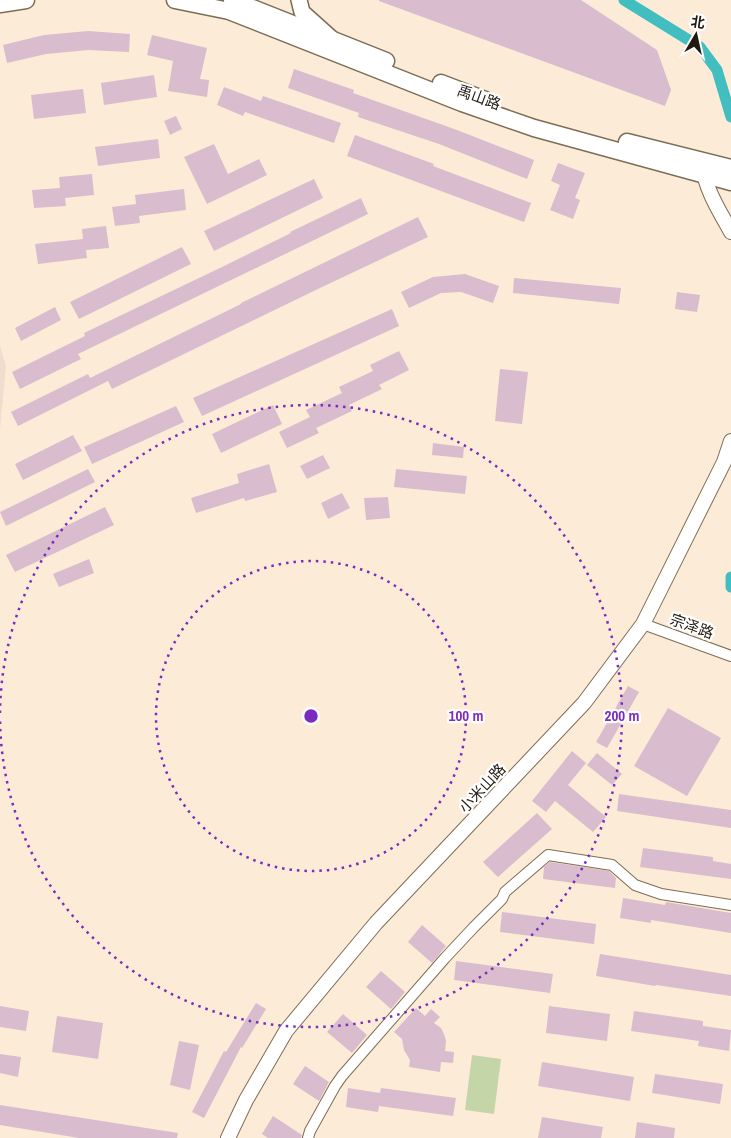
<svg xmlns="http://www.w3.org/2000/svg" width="731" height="1138" viewBox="0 0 731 1138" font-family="'Archivo Narrow','Noto Sans SC',sans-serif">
<rect width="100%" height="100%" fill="#fcecd7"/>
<path fill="#f0ddcd" d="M0,346L6,366L0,429Z"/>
<path fill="#c4d5a7" d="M472,1055L501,1059L494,1114L465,1110Z"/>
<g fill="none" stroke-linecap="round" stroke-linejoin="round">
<path stroke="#42bdc0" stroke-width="11" d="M624,0L700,47L717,70L731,117
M731,577V587"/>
</g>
<path fill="#d9bccd" d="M379,0H581L657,50L671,90L665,106L379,1Z
M88,31L130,34L129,52L88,50L46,54L7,63L3,45L44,35Z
M152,35L207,48L200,79L209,80L207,97L168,91L173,61L147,55Z
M294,69L354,90L353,93L457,130L534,160L527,179L439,144L358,117L359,113L288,88Z
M154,75L157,97L104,105L101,83Z
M224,87L261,101L263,96L341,123L334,143L245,112L243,116L217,105Z
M83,89L86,113L34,119L31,95Z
M176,116L182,129L170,135L164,121Z
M355,135L434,164L433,166L531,203L524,222L347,156Z
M158,139L160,158L98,166L95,147Z
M214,144L228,174L259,159L267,175L207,204L184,157Z
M558,163L585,173L575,198L580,200L573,219L550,210L560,185L551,181Z
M92,174L94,195L65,198L66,206L34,208L32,190L60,188L59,177Z
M314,179L323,198L214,251L204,231Z
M184,189L186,210L139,216L140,223L115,226L112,207L136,204L135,195Z
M361,198L368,214L78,354L81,359L20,389L12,372L85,336L84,333L222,267L291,233L290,232Z
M418,217L428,237L320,288L112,389L108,381L18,426L11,412L88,374L90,378L241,304V303Z
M106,226L109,248L86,250L87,258L38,264L35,244L83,239L82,229Z
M182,247L191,264L79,319L70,302Z
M465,274L499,286L493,303L461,292L441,293L409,308L401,292L433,277Z
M514,278L621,288L619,304L513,293Z
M677,292L700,295L697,312L675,309Z
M55,307L61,320L21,341L15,328Z
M392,309L399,326L202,416L193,398Z
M399,351L409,370L379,385L382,389L349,405L352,411L316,428L319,433L287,448L279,432L310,417L306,410L342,393L339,387L373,371L370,365Z
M500,369L528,372L522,424L495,421Z
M273,405L282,424L221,453L212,434Z
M176,406L184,422L92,464L84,447Z
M73,435L82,451L23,480L15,464Z
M433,443L464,447L463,458L432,455Z
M323,455L330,468L307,479L300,466Z
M269,464L277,492L245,501L244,498L196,513L191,498L239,483L237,474Z
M88,469L95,482L6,526L0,512Z
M396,469L467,476L465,494L394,487Z
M342,493L350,508L328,519L321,503Z
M388,497L390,518L366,520L364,498Z
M105,507L114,525L15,572L6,555Z
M89,559L94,573L59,587L53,574Z
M628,686L639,692L607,748L596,742Z
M668,708L721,738L687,796L634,766Z
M572,751L586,763L568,785L606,817L593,832L555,801L546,812L532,801Z
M597,753L622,774L612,785L587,765Z
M619,794L731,810V828L617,811Z
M537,813L552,829L498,877L483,862Z
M643,848L713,857V861L731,864V879L640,867Z
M550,862L609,871L616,878L615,888L543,879L544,867Z
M623,898L665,905L666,902L731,913V933L651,920V923L620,918Z
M502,912L596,924L594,944L500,932Z
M422,925L446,946L432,963L408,942Z
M600,954L731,975V996L656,985L655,986L596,976Z
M456,961L553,974L550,993L454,980Z
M381,971L405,992L391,1009L366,987Z
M256,1003L266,1009L242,1048L241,1047L204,1118L192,1112L224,1051L226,1052Z
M0,1006L29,1011L26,1031L0,1027Z
M549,1006L610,1014L607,1041L546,1033Z
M416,1008L425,1016L431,1009L440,1017L434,1023L441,1028L444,1034L446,1041L445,1051L454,1052L453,1063L441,1062L440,1072L409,1067L410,1060L404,1050L402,1039L394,1032Z
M634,1011L703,1021V1026L731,1030L729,1051L698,1046L699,1041L631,1031Z
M343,1014L367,1035L352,1053L327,1032Z
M57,1016L103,1023L98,1059L52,1052Z
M179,1041L199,1045L190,1090L170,1085Z
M0,1054L21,1057L18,1077L0,1073Z
M542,1062L634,1077L630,1101L538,1086Z
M305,1066L329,1082L319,1101L293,1084Z
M655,1074L723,1084L720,1104L652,1093Z
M348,1088L380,1093L381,1088L456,1098L453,1116L379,1106L378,1112L346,1107Z
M0,1105L178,1133L177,1138H79L0,1125Z
M273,1116L302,1135L301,1138H268L262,1134Z
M542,1117L603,1127L601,1138H538Z
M637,1122L675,1128L674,1138H635Z"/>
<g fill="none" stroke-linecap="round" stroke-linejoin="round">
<g stroke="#7e6d55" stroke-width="12">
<path id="minor" d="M643,624L731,656
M308,1138L310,1131L335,1086L342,1076L445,958L474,927L502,899L505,892L548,855L612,865L635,885L661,894L731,905"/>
</g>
<g stroke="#7e6d55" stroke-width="16">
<path id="tertiary" d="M703,166C704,187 721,214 731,232
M228,1138L246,1100L286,1031L376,923L584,703L643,624L724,462L731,441"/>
</g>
<g stroke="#7e6d55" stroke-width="18">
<path id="secondary" d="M299,0L302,12L331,38"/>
</g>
<g stroke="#7e6d55" stroke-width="19">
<path id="primary" d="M175,0L229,11L462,103L534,128L731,182
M232,0L386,61
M0,4L26,0
M441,83L488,101
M627,142L731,168"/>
</g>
<use href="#minor" stroke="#fff" stroke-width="10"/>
<use href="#tertiary" stroke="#fff" stroke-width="14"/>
<use href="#secondary" stroke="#fff" stroke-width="15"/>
<use href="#primary" stroke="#fff" stroke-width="16"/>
</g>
<g fill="none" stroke="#7b2cbf" stroke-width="2.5" stroke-dasharray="2.5 5">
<circle cx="311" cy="716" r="155"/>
<path d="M0 713A311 311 0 1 1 0 719"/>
</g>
<g text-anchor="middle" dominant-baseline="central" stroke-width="4.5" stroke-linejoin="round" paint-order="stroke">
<g font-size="15" fill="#20190f" stroke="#fff">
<text transform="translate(479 97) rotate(20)">禹山路</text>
<text transform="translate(692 626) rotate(20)">宗泽路</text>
<text transform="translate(482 788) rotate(-47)">小米山路</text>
</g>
</g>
<circle cx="311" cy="716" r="8" fill="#7b2cbf" stroke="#fff" stroke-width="2.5"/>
<g font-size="15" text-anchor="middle" font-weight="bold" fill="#7b2cbf" stroke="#fff" stroke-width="4.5" stroke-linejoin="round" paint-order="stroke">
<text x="466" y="721">100 m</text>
<text x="622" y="721">200 m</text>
</g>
<g transform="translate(696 35) rotate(9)" stroke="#ffffff" stroke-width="4" paint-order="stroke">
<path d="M0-4L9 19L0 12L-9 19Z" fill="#20190f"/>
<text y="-8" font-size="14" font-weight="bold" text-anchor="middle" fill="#20190f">北</text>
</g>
</svg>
